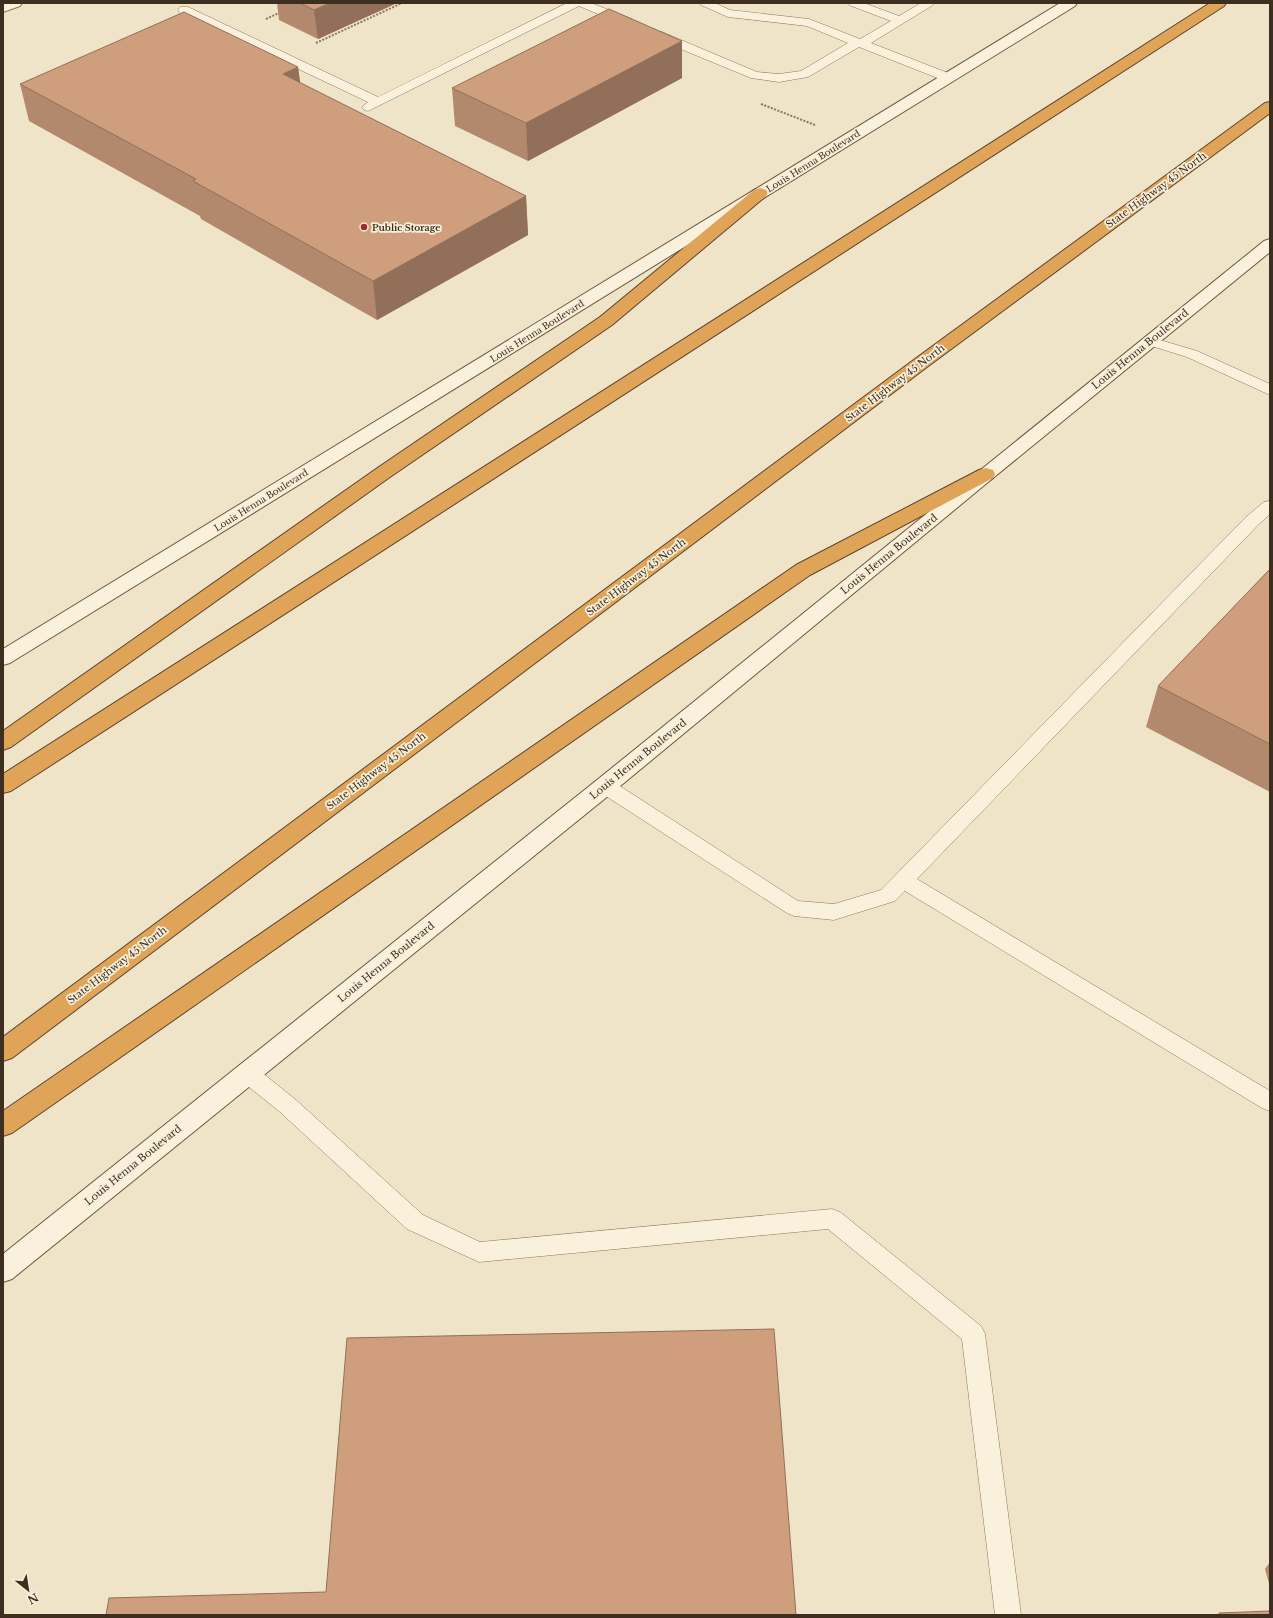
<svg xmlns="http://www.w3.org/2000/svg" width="1273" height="1618" viewBox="0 0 1273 1618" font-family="'Libre Baskerville',serif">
<rect width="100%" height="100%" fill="#f0e4c8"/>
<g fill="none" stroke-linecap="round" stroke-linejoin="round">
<g stroke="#8d765c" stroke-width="1">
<path id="lane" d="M567,3H591L632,19L634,22L632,25H624L579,6L368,111L364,110L362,107L368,102L180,13L178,10L180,7H188L378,97Z
M699,3H715L730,10L809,19L860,39L891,21L849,5L847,3H864L899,16L921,3H935L933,5L871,43L953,75L955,78L953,81H945L859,47L808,77L779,82L751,78L654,38L652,35L654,32H662L757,72L779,74L801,71L848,43L807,26L728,17L701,5Z
M1150,337L1197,351L1270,384V395L1187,357L1145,344L1143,341L1145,338Z
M1270,501V514L1258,525L917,879L1270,1091V1111L1262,1108L905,891L895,901L834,920L794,916L787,913L598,791L596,786L598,781L605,779L612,781L798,901L834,904L881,890L1246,517L1264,502Z
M247,1064L255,1067L296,1100L423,1215L480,1242L832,1209L840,1212L981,1326L985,1334L1021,1615H995L962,1339L828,1229L479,1262L407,1229L280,1112L239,1079L236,1073L239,1067Z"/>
</g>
<g stroke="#8d765c" stroke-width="2">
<path id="street" d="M3,3H22L20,6L3,12Z"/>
</g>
<g stroke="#6f573f" stroke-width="2">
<path id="secondary" d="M1060,3H1077L1075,6L10,663L3,665V649Z
M1270,239V252L993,478L613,792L12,1279L3,1282V1254L597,780L1264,241Z"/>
</g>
<g stroke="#5b4430" stroke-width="2">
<path id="highway" d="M1210,3H1226L1224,6L11,791L3,793V774Z
M1270,102V113L927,367L12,1058L3,1061V1037L915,359L1265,103Z
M760,188L766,190L768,193L766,196L612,325L390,477L11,747L3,750V731L376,469L600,317L754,190Z
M986,468L993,470L995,474L993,478L810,575L12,1133L3,1136V1111L796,565L979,470Z"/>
</g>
<path stroke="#8d765c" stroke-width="2" stroke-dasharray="2 1.5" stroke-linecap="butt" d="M266,19L281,12
M316,43L402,3
M761,104L815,125"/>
<use href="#lane" fill="#faf1dc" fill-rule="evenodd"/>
<use href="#street" fill="#faf1dc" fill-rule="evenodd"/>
<use href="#secondary" fill="#faf1dc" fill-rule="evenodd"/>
<use href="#highway" fill="#e0a458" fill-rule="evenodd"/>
</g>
<path fill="#b2896c" d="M277,3H397L318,39L279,20Z
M682,41V78L528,161L455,126L452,88Z
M298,67L300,83L526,196L528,235L377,320L201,219L200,216L29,121L20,84Z
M1270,569V792L1146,727L1158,686Z
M1270,1562V1587L1265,1569Z"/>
<path fill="#916f58" d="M330,3H397L318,39L314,10Z
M682,41V78L528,161L526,123Z
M298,67L303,104L283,74Z
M526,196L528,235L377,320L373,281Z"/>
<path fill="#cf9f7d" stroke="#916f58" d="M300,3H330L314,10Z
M609,9L682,41L526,123L452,88Z
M184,12L298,67L283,74L526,196L373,281L193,181L196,179L20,84Z
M1270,569V744L1158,686Z
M774,1329L796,1615H106L109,1598L326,1592L347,1338Z
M1270,1611V1615H1219V1613Z"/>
<circle fill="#9e2a2b" stroke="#f7eed8" stroke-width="1.5" cx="364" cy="227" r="4"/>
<g text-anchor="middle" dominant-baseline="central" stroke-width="3.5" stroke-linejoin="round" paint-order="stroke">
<g font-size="9" fill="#3d2e20" stroke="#f7eed8">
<text transform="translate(813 161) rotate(-32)">Louis Henna Boulevard</text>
<text transform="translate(537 331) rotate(-32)">Louis Henna Boulevard</text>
<text transform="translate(261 500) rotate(-32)">Louis Henna Boulevard</text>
</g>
<g font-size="9" font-weight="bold" fill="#3d2e20" stroke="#f7eed8" text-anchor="start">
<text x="372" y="227">Public Storage</text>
</g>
<g font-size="10" fill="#3d2e20" stroke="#f7eed8">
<text transform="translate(1156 190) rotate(-36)">State Highway 45 North</text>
<text transform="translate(1140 349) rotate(-39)">Louis Henna Boulevard</text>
<text transform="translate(895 383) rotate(-37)">State Highway 45 North</text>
<text transform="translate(889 554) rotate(-39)">Louis Henna Boulevard</text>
<text transform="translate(636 577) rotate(-37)">State Highway 45 North</text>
<text transform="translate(638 759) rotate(-39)">Louis Henna Boulevard</text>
<text transform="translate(376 771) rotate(-37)">State Highway 45 North</text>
<text transform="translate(386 962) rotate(-39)">Louis Henna Boulevard</text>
<text transform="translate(117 965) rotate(-37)">State Highway 45 North</text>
<text transform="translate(133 1165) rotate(-39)">Louis Henna Boulevard</text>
</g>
</g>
<rect width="1273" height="1618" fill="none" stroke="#3d2e20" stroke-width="8"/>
<g transform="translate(28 1590) rotate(150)" stroke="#f7eed8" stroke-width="3" paint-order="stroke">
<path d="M0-3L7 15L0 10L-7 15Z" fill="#3d2e20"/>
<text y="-6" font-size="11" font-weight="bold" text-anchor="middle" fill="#3d2e20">N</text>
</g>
</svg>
